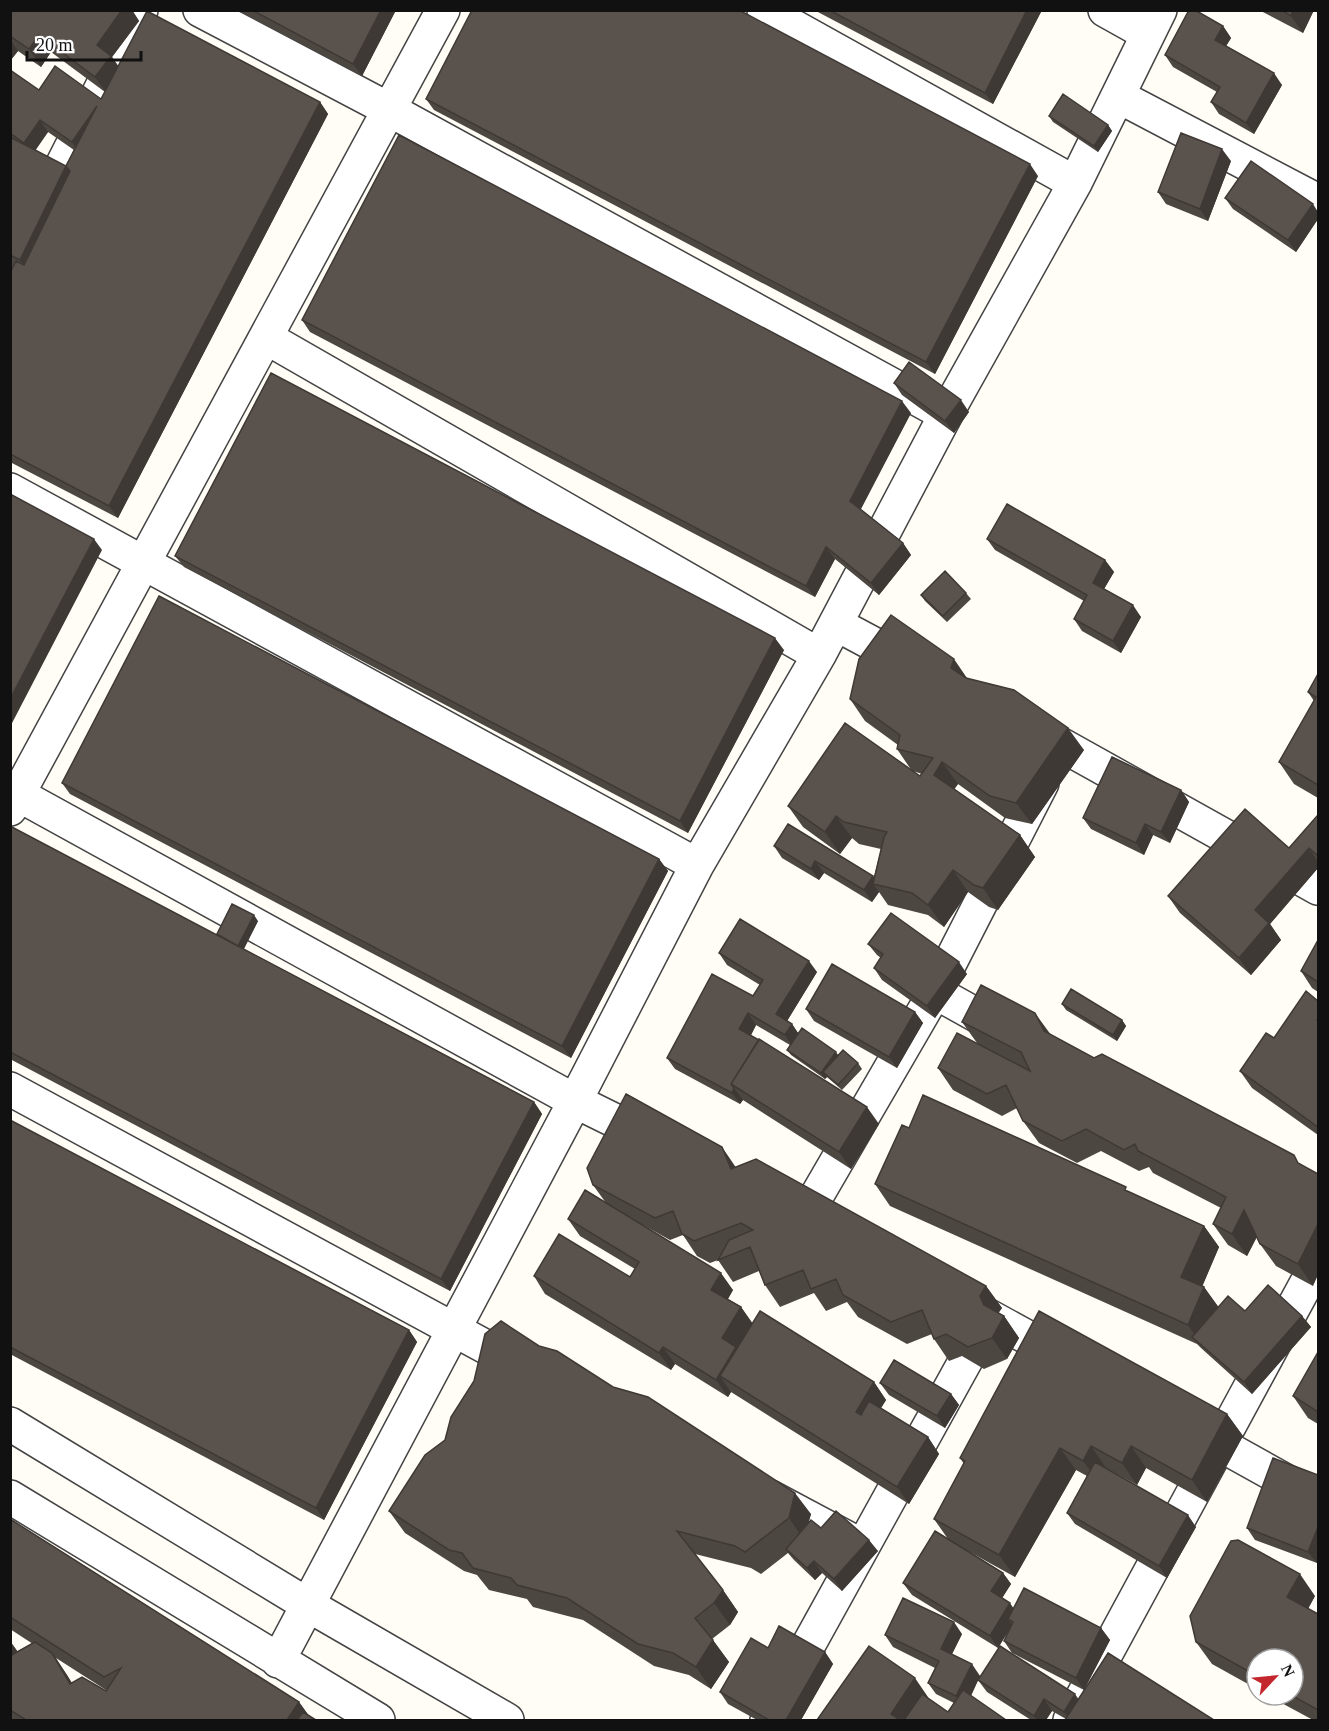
<svg xmlns="http://www.w3.org/2000/svg" width="1329" height="1731" viewBox="0 0 1329 1731" font-family="Georgia,serif">
<rect width="100%" height="100%" fill="#fffdf5"/>
<g fill="none" stroke-linecap="round" stroke-linejoin="round">
<g stroke="#444" stroke-width="36">
<path id="minor" d="M200,10L390,110L934,408
M764,10L1075,183
M1105,10L1148,34
M1118,96L1318,201
M10,268L141,10
M267,338L819,655
M10,490L697,865
M836,624L909,663
M1042,734L1318,888
M10,790L575,1101L652,1139
M10,809L443,10
M935,992L1007,1032
M10,1089L523,1367
M805,1216L935,992L1042,783
M974,1308L1065,1358
M10,1424L308,1605L507,1720
M1194,1430L1318,1499
M10,1497L378,1720
M770,1497L862,1546
M278,1661L575,1101L697,865L819,655L946,414L1075,183L1160,10
M767,1720L988,1320
M1070,1720L1318,1262"/>
</g>
<use href="#minor" stroke="#fff" stroke-width="33"/>
</g>
<path fill="#4d4742" fill-rule="evenodd" d="M10,10H132L139,21L112,57L118,66L320,102L328,114L118,518L10,462V273L13,267L10,266V70L39,90L101,99L105,92L51,52L41,67L18,51L10,61ZM48,132L74,150L66,166L35,150Z
M237,10H396L362,76Z
M814,10H1042L993,104Z
M1259,10H1314L1303,33Z
M1223,26L1231,38L1226,46L1282,85L1254,134L1219,114L1211,102L1217,92L1173,67L1165,55Z
M426,99L1038,176L935,374L434,110Z
M1049,116L1108,125L1112,131L1098,152L1053,122Z
M1231,161L1208,221L1166,204L1158,192Z
M1225,198L1318,212V219L1296,252L1233,209Z
M302,320L911,413L860,509L903,543L911,555L879,595L835,559L815,597L310,332Z
M894,383L969,412L954,433L902,395Z
M987,539L1105,560L1114,572L1104,589L1141,617L1121,653L1082,631L1074,619L1084,601L995,550Z
M175,556L784,650L688,833L184,567Z
M966,593L971,599L947,622L925,601L921,595Z
M1318,674V798L1294,784L1279,762L1314,701L1308,692Z
M967,678L1084,750L1032,824L1005,818L958,784L954,789L1020,835L1035,857L998,910L989,907L968,892L944,927L928,915L888,905L879,892L872,902L824,873L819,880L782,858L774,846L873,876L874,877L881,849L859,844L852,838L840,854L803,827L788,806L912,771L897,749L898,745L865,721L850,699ZM913,771L922,774L920,776Z
M62,783L659,859L668,871L571,1058L70,794Z
M1181,790L1189,802L1170,843L1153,835L1144,855L1091,829L1083,818Z
M1318,817V868L1270,924L1281,940L1251,975L1180,913L1168,896L1289,848Z
M10,826L217,935L258,921L244,949L534,1102L542,1114L450,1291L10,1059Z
M1318,940V992L1312,988L1301,971Z
M868,944L967,974L935,1018L882,980L874,968L881,958L877,955Z
M719,953L817,972L787,1021L792,1024L798,1033L838,1055L858,1063L862,1069L842,1090L827,1077L825,1079L791,1055L787,1050L790,1045L756,1025L751,1035L879,1124L851,1169L743,1100L740,1104L675,1069L667,1058L753,996L760,985L727,965Z
M1318,1001V1135L1252,1088L1240,1071L1274,1038Z
M1062,1004L1122,1020L1126,1026L1117,1041L1066,1010Z
M806,1009L915,1012L923,1023L897,1068L814,1021Z
M962,1022L1050,1034L1094,1058L1294,1155L1313,1286L1276,1266L1260,1244L1257,1237L1247,1256L1228,1245L1213,1224L1221,1208L1153,1173L1149,1167L1139,1171L1101,1151L1077,1163L1039,1143L1023,1121L1017,1108L1002,1116L953,1090L938,1068L977,1043Z
M10,1120L409,1330L417,1342L324,1520L10,1354Z
M909,1128L1130,1192L1204,1226L1219,1247L1202,1286L1204,1287L1218,1307L1245,1311L1302,1316L1311,1327L1252,1394L1201,1348L1197,1344L890,1206L875,1184Z
M736,1167L986,1286L1002,1308L998,1313L1004,1316L1019,1338L1007,1359L984,1369L962,1356L949,1361L934,1339L932,1334L907,1344L858,1317L847,1302L826,1311L814,1293L780,1307L765,1285L759,1271L733,1282L718,1260L710,1263L697,1256L683,1235L670,1240L643,1225L733,1290L728,1299L741,1307L752,1323L874,1382L886,1400L881,1408L928,1437L939,1454L909,1504L731,1392L728,1397L675,1364L671,1370L545,1294L534,1276L630,1277L635,1269L580,1236L568,1219L606,1203L593,1185Z
M539,1346L811,1514L808,1523L878,1551L842,1591L822,1573L815,1580L794,1560L788,1553L761,1574L751,1568L695,1554L723,1590L738,1612L730,1625L712,1639L729,1662L711,1689L689,1675L654,1666L583,1620L533,1607L527,1599L489,1590L477,1575L464,1571L405,1533L389,1511L445,1440Z
M1318,1352V1424L1308,1418L1293,1396Z
M880,1383L951,1394L959,1405L945,1428L889,1395Z
M1227,1414L1243,1436L1207,1502L1146,1468L1137,1485L1106,1468L1196,1527L1167,1578L1075,1524L1067,1513L1087,1476L1076,1470L1015,1577L968,1551L1003,1573L1011,1584L1002,1598L1013,1608L1101,1628L1110,1640L1084,1690L1012,1653L1004,1641L1011,1627L998,1648L912,1595L903,1583L948,1539L934,1519L964,1464L960,1458Z
M1318,1475V1559L1317,1563L1255,1540L1247,1528Z
M10,1519L299,1702L309,1716L316,1720H10V1641L18,1652L33,1644L10,1629ZM56,1658L106,1690V1691L72,1683Z
M1315,1596L1308,1609L1318,1614V1720H1313L1267,1695H1293L1257,1659V1689L1212,1664L1196,1642Z
M962,1634L952,1654L980,1676L971,1696L1006,1720H817L930,1699L948,1712L954,1703L936,1694L928,1683L935,1668L893,1647L885,1635Z
M768,1648L825,1652L833,1664L801,1720H757L728,1704L720,1692Z
M978,1680L1079,1700L1066,1719L1052,1711L1046,1720H1031L987,1692Z"/>
<path fill="#3f3936" d="M122,10H132L139,21L112,57L123,73L107,94L95,77L97,45Z
M381,10H396L362,76L353,64Z
M1027,10H1042L993,104L985,93Z
M1293,10H1314L1303,33L1291,16Z
M1223,26L1231,38L1223,51L1215,40Z
M39,35L51,52L41,67L29,49Z
M10,39L18,51L10,61Z
M1274,73L1282,85L1254,134L1246,123Z
M320,102L328,114L118,518L109,506Z
M97,106L80,154L72,142Z
M40,120L48,132L33,154L24,143Z
M1108,125L1112,131L1098,152L1094,146Z
M1222,149L1231,161L1208,221L1200,209Z
M1030,164L1038,176L935,374L926,362Z
M66,166L78,183L32,277L20,260Z
M1313,204L1318,212V219L1296,252L1288,240Z
M961,400L969,412L954,433L945,421Z
M902,401L911,413L859,513L850,501Z
M94,539L102,550L10,727V699Z
M903,543L911,555L879,595L871,583Z
M826,547L835,559L815,597L806,586Z
M1105,560L1114,572L1101,594L1093,583Z
M1133,605L1141,617L1121,653L1113,641Z
M775,638L784,650L688,833L680,821Z
M954,659L969,681L951,668Z
M1068,728L1084,750L1032,824L1016,803Z
M942,762L958,784L949,797L934,775Z
M1181,790L1189,802L1170,843L1161,832Z
M836,816L852,838L840,854L825,832Z
M1145,824L1153,835L1144,855L1136,843Z
M1020,835L1035,857L998,910L983,888Z
M1309,848L1318,862V868L1270,924L1281,940L1251,975L1239,958L1255,910Z
M659,859L668,871L571,1058L562,1046Z
M815,861L824,873L819,880L811,869Z
M953,870L968,892L944,927L928,905Z
M873,876L880,885L873,884L879,892L872,902L864,890Z
M254,915L258,921L242,952L238,946Z
M809,961L817,972L784,1026L776,1014Z
M959,962L967,974L935,1018L927,1006Z
M915,1012L923,1023L897,1068L889,1057Z
M748,1013L756,1025L748,1041L739,1029Z
M1035,1013L1051,1035L1044,1031Z
M1122,1020L1126,1026L1117,1041L1113,1035Z
M792,1024L800,1036L793,1047L785,1035Z
M836,1052L840,1058L823,1072L827,1077L825,1079L821,1073Z
M734,1088L743,1100L740,1104L732,1093Z
M534,1102L542,1114L450,1291L441,1279Z
M867,1107L879,1124L851,1169L839,1152Z
M722,1147L737,1169H731Z
M1244,1210L1259,1232L1247,1256L1232,1234Z
M1318,1224V1275L1313,1286L1298,1264Z
M1204,1226L1219,1247L1197,1299L1181,1277Z
M721,1273L733,1290L723,1307L711,1290Z
M986,1286L1002,1308L995,1318L1004,1316L1019,1338L1007,1359L992,1338L984,1305L980,1296Z
M1204,1287L1220,1309L1203,1347L1188,1325Z
M741,1307L753,1324L720,1376L731,1392L728,1397L716,1380L722,1338Z
M1302,1316L1311,1327L1252,1394L1244,1382Z
M409,1330L417,1342L324,1520L316,1508Z
M663,1347L675,1364L671,1370L659,1353Z
M874,1382L886,1400L868,1429L856,1412Z
M951,1394L959,1405L945,1428L937,1416Z
M1227,1414L1243,1436L1207,1502L1192,1480Z
M928,1437L939,1454L909,1504L897,1487Z
M1091,1446L1106,1468L1099,1482L1083,1461Z
M1131,1446L1146,1468L1137,1485L1122,1463Z
M1060,1448L1076,1470L1015,1577L999,1555Z
M795,1493L811,1514L804,1540L789,1518Z
M1188,1515L1196,1527L1167,1578L1159,1566Z
M1318,1527V1559L1317,1563L1308,1552Z
M869,1540L878,1551L842,1591L834,1579Z
M814,1561L822,1573L815,1580L807,1568Z
M1003,1573L1011,1584L999,1603L991,1591Z
M1300,1574L1315,1596L1302,1619L1287,1597Z
M723,1590L738,1612L730,1625L714,1603Z
M1010,1603L1018,1615L1008,1619L1012,1625L998,1648L990,1636Z
M954,1622L962,1634L949,1660L941,1649Z
M1101,1628L1110,1640L1084,1690L1076,1678Z
M713,1640L729,1662L711,1689L696,1667Z
M10,1641L24,1661L10,1683Z
M825,1652L833,1664L801,1720H786Z
M52,1653L67,1675L85,1706L70,1684Z
M972,1664L980,1676L965,1708L956,1696Z
M915,1678L930,1700L916,1720H895L891,1714Z
M1075,1694L1083,1706L1070,1720L1064,1712Z
M1044,1699L1052,1711L1046,1720H1037L1034,1716Z
M299,1702L312,1720H287Z"/>
<path fill="#5a524d" stroke="#3f3936" stroke-width="1.5" d="M10,10H122L97,45L111,56L95,77L39,35L29,49L10,36Z
M252,10H381L353,64Z
M472,10H739L1030,164L926,362L426,99Z
M829,10H1027L985,93Z
M1189,10H1195L1223,26L1215,40L1274,73L1246,123L1211,102L1220,87L1165,55Z
M1281,10H1293L1291,16Z
M147,11L320,102L109,506L10,454V273L16,261L24,265L70,171L66,166L97,106L72,142L40,120L24,143L10,133V70L39,90L55,66L101,99Z
M1063,94L1108,125L1094,146L1049,116Z
M1181,133L1222,149L1200,209L1158,192Z
M399,135L902,401L850,501L903,543L871,583L826,547L806,586L302,320Z
M10,137L66,166L20,260L10,255Z
M1251,161L1313,204L1288,240L1225,198Z
M909,362L961,400L945,421L894,383Z
M271,373L775,638L680,821L175,556Z
M10,494L94,539L10,699Z
M1007,504L1105,560L1093,583L1133,605L1113,641L1074,619L1087,595L987,539Z
M945,571L966,593L943,616L921,595Z
M159,596L659,859L562,1046L62,783Z
M891,615L954,659L951,668L966,678L1014,690L1068,728L1016,803L990,796L942,762L934,775L1020,835L983,888L974,885L953,870L928,905L912,893L873,884L884,837L887,832L844,822L836,816L825,832L788,806L845,723L920,776L933,758L897,749L900,735L850,699L859,659Z
M1318,674V785L1279,762L1316,697L1308,692Z
M1112,757L1181,790L1161,832L1145,824L1136,843L1083,818Z
M1245,809L1289,848L1317,816L1318,817V856L1309,848L1255,910L1269,923L1239,958L1168,896Z
M788,824L873,876L864,890L815,861L811,869L774,846Z
M10,826L534,1102L441,1279L10,1052Z
M232,904L254,915L238,946L217,934Z
M891,913L959,962L927,1006L874,968L883,954L868,944Z
M740,919L809,961L776,1014L792,1024L785,1035L748,1013L739,1029L759,1040L731,1084L734,1088L732,1093L667,1058L712,974L753,996L763,980L719,953Z
M1318,940V982L1301,971Z
M832,964L915,1012L889,1057L806,1009Z
M981,985L1035,1013L1044,1031L1094,1058L1102,1054L1294,1155L1298,1163L1318,1174V1224L1298,1264L1260,1244L1244,1210L1232,1234L1213,1224L1226,1197L1138,1151L1135,1144L1124,1150L1086,1129L1062,1141L1023,1121L1006,1085L987,1094L938,1068L957,1033L1030,1071L1021,1052L962,1022Z
M1071,989L1122,1020L1113,1035L1062,1004Z
M1306,991L1318,1001V1019L1317,1020L1318,1021V1127L1240,1071L1266,1033L1274,1038Z
M802,1028L836,1052L821,1073L787,1050Z
M759,1039L867,1107L839,1152L731,1084Z
M843,1050L858,1063L838,1085L823,1072Z
M626,1094L722,1147L731,1169L756,1159L986,1286L980,1296L984,1305L1004,1316L992,1338L968,1347L946,1334L934,1339L922,1310L891,1322L843,1295L836,1279L811,1289L803,1270L765,1285L750,1247L718,1260L729,1240L753,1230L741,1223L694,1241L682,1234L673,1211L655,1218L593,1185L587,1168Z
M923,1095L1126,1187L1125,1190L1204,1226L1181,1277L1204,1287L1188,1325L875,1184L902,1125L909,1128Z
M10,1120L409,1330L316,1508L10,1347Z
M585,1190L721,1273L711,1290L741,1307L722,1338L736,1347L716,1380L663,1347L659,1353L534,1276L559,1234L630,1277L639,1262L568,1219Z
M1268,1285L1302,1316L1244,1382L1192,1337L1228,1296L1245,1311Z
M760,1311L874,1382L856,1412L861,1415L869,1401L928,1437L897,1487L720,1376Z
M1039,1311L1227,1414L1192,1480L1131,1446L1122,1463L1091,1446L1083,1461L1060,1448L999,1555L934,1519L965,1461L960,1458Z
M501,1321L539,1346L557,1351L613,1387L648,1397L795,1493L789,1518L745,1552L735,1546L677,1531L723,1590L714,1603L695,1618L713,1640L696,1667L673,1653L638,1644L567,1598L517,1585L511,1578L473,1568L462,1553L449,1550L389,1511L425,1455L445,1440L451,1417L474,1381L485,1334Z
M1318,1352V1412L1293,1396Z
M894,1360L951,1394L937,1416L880,1383Z
M1273,1458L1318,1475V1527L1308,1552L1247,1528Z
M1095,1462L1188,1515L1159,1566L1067,1513Z
M836,1511L869,1540L834,1579L814,1561L807,1568L786,1549L811,1520L821,1528Z
M10,1519L299,1702L287,1720H26L10,1710V1656L35,1642L52,1653L70,1684L82,1677L106,1691L121,1668L104,1677L10,1617Z
M935,1531L1003,1573L991,1591L1010,1603L990,1636L903,1583Z
M1238,1540L1300,1574L1287,1597L1318,1614V1710L1291,1695H1293V1659H1257V1676L1196,1642L1190,1616L1231,1541Z
M1024,1588L1101,1628L1076,1678L1004,1641L1013,1622L1008,1619Z
M903,1598L954,1622L941,1649L972,1664L956,1696L928,1683L939,1661L885,1635Z
M779,1626L825,1652L786,1720H769L720,1692L751,1638L768,1648Z
M869,1646L915,1678L891,1714L900,1720H817Z
M1000,1646L1075,1694L1064,1712L1044,1699L1034,1716L978,1680Z
M1108,1653L1214,1720H1065Z
M963,1690L1006,1720H904L922,1694L948,1712Z
M303,1712L316,1720H297Z"/>
<rect width="1329" height="1731" fill="none" stroke="#111111" stroke-width="24"/>
<g transform="translate(1275 1677) rotate(64)"><circle r="28" fill="#ffffff" stroke="#a0a0a0" stroke-width="1.5"/>
<path d="M0-4.5L10 22L0 15L-10 22Z" fill="#c4262e"/>
<text y="-9" font-size="16" font-weight="bold" text-anchor="middle" fill="#111111">N</text>
</g>
<path d="M27 51v9h114v-9" fill="none" stroke="#111111" stroke-width="3"/>
<text x="36" y="51" font-size="18" fill="#111111" stroke="#ffffff" stroke-width="4.5" paint-order="stroke">20 m</text>
</svg>
